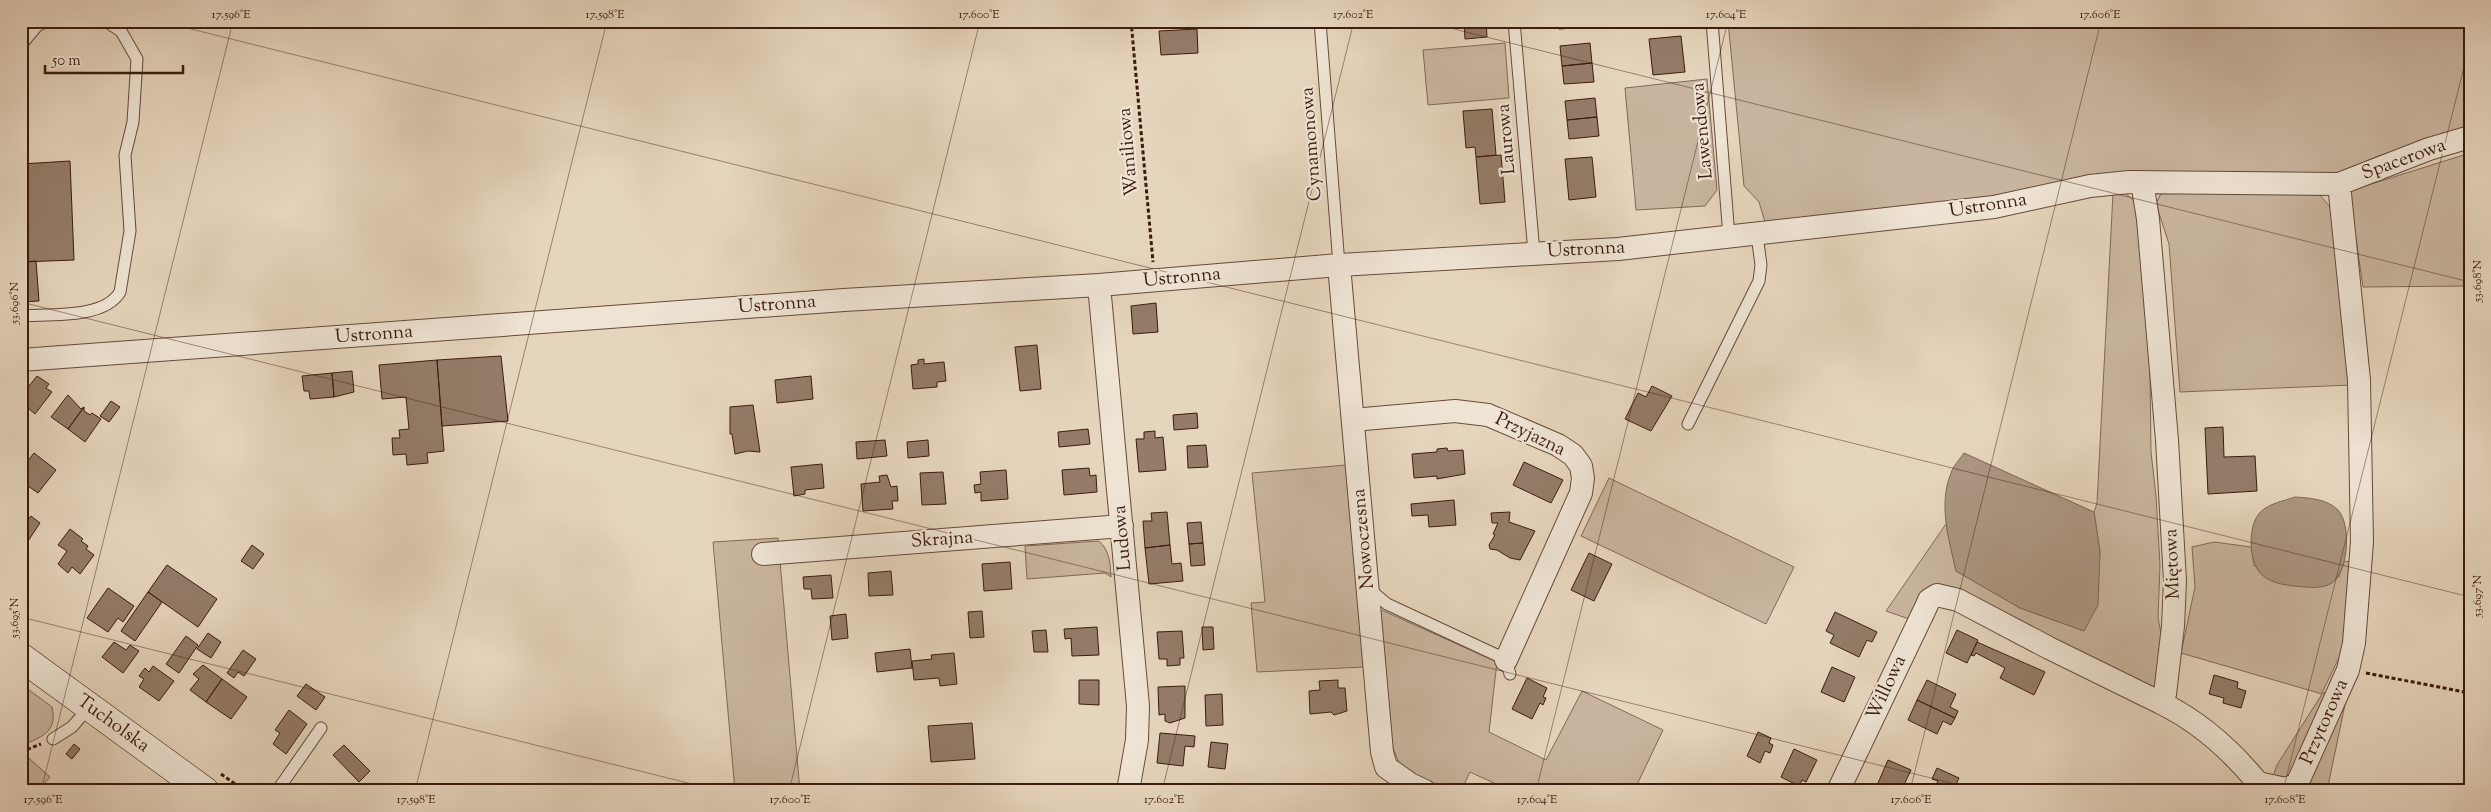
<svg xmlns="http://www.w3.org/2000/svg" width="2491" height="812" viewBox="0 0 2491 812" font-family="'Sorts Mill Goudy',serif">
<rect width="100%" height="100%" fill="#e6d5bd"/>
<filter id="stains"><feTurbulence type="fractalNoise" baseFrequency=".004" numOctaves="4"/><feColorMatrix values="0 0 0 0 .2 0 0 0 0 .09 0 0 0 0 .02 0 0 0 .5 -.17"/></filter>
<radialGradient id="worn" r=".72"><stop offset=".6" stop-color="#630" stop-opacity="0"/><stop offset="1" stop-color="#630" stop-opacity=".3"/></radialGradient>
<path fill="#c9b59f" stroke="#826856" d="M1728,21H2470V128L2381,155L2330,176L1970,201L1765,222L1759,202L1744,186Z
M1505,43L1509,98L1428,105L1423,50Z
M1707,79L1717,190L1705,206L1636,210L1625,88Z
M2470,153V286L2363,287L2349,191Z
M2162,191L2320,195L2330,207L2352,385L2180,392L2169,244L2156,204Z
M2113,193H2125L2139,205L2149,295L2151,452L2156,496L2160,565L2158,618L2164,649L2157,689L1954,590L1909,619L1886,611L1946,524L1956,571L2020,608L2084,631L2100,552L2094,512L2097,503Z
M1346,465L1365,667L1257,672L1251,603L1265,602L1252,473Z
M1609,478L1794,567L1766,624L1581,536Z
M778,538L800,791H735L713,542Z
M1099,541C1110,551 1110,563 1111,577L1105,573L1027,579L1025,546Z
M2214,542L2251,547L2254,566L2339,577L2343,562L2355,560L2348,639L2322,693L2348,690L2327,791H2268L2277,765L2322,694L2181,653L2195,587L2192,547Z
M1377,608L1497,662L1489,732L1546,760L1582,691L1663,730L1634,791H1511L1470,772L1461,791C1445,791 1419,789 1407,775C1379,741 1380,652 1377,608Z
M21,684L52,707C58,731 42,738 21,745Z
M21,751L50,777L38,791H21Z"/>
<path fill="#ac9682" stroke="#7f6554" d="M1964,453L2094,512L2100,552L2098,605L2084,631L2020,608L1956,571C1949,539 1938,505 1951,473C1953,466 1960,459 1964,453Z
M2295,497C2310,498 2327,499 2338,510C2352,525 2349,577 2328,585C2318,589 2305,587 2294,586C2283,585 2268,582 2260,573C2249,559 2248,529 2258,515C2265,504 2284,501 2295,497Z"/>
<path fill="#947c69" stroke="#3c1b0e" d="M1464,21H1486L1487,37L1465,39Z
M1559,21H1588V27L1559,29Z
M1197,29L1198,53L1161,55L1159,31Z
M1681,36L1685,72L1653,75L1649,39Z
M1590,43L1592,63L1562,66L1560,46Z
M1592,63L1594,82L1564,84L1562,66Z
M1595,98L1597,117L1567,120L1565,101Z
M1492,109L1496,155L1476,157L1475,147L1466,148L1463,111Z
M1597,117L1599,136L1569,139L1567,120Z
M1501,155L1505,202L1480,204L1476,157Z
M1592,157L1596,197L1569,200L1565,159Z
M70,161L74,260L21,262V164Z
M36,261L39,301L21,302V262Z
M1156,303L1158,332L1133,334L1131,306Z
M1037,345L1041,389L1020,391L1015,347Z
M501,356L508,421L442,426L437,360Z
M924,359V364L944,362L946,381L937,382V387L913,389L911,365L918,364V360Z
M437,360L444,451L427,453L428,463L407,465L406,454L393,455L392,438H400L399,430L409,429L406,397L382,399L379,365Z
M352,371L354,392L334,397L332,373Z
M332,373L334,397L310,399L309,391H304L302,376Z
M37,376L49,384L46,388L52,392L35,414L21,402V396Z
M811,376L813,399L777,403L775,380Z
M1652,386L1672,396L1651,431L1625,419L1638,393L1646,397Z
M68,395L81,409L84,407L68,429L51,417Z
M111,401L120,407L109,422L100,416Z
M753,405L760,452L748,451L735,454L732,434H730V407Z
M84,407V411L90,415L92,413L101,419L85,442L68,429Z
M1197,413L1198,428L1174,430L1173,415Z
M2223,427L2224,457L2255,456L2257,491L2208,494L2205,428Z
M1088,429L1090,444L1059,447L1058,432Z
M1155,431V438L1163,437L1166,470L1139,472L1136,439H1144V432Z
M885,440L887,456L857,459L856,442Z
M928,440L929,456L908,458L907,442Z
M1206,445L1208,467L1188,468L1187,446Z
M1447,448L1448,451L1463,450L1465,474L1437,479V476L1414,478L1412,454L1437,452V449Z
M34,453L56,470L38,493L21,481V470Z
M1524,462L1563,480L1551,503L1513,485Z
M822,464L824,488L805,490V494L794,496L791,467Z
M1089,468L1090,476L1096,475L1097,492L1064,495L1062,470Z
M1006,470L1008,499L981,501V492L975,493L974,485L981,484L980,472Z
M943,472L946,504L922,505L920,473Z
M887,475L891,487L897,486L898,501H892L893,509L863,511L861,484L880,482L879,476Z
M1454,500L1456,525L1429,527L1428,515L1412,516L1411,504Z
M1167,512L1170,545L1145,548L1143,521H1152L1151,513Z
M1510,512L1509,522L1535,531L1520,560L1510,558L1497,550L1490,549L1489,545L1495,535L1493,534L1498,523H1492L1491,513Z
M31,516L40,523L26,544L21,540V530Z
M1201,522L1203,543L1189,544L1187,523Z
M70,529L83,539L81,541L88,546L86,549L94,555L80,574L72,567L68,573L58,564L67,551L58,545Z
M1203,543L1205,565L1191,566L1189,544Z
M252,545L264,554L253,569L241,561Z
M1170,545L1172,564L1181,563L1183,581L1149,584L1145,548Z
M1589,553L1612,564L1594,601L1571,590Z
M1010,562L1012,589L984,591L982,564Z
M167,565L217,599L198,627L148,592Z
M891,571L893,595L869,596L868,573Z
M831,575L833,598L812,599L811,589H804L803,577Z
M108,588L134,606L123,622L118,618L108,632L87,618Z
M148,592L162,602L135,641L121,631Z
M982,611L984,637L970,638L968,612Z
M1835,612L1877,632L1872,642L1867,640L1859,657L1830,643L1834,635L1826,631Z
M846,614L848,638L832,640L830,616Z
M1097,627L1099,655L1072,656L1071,638L1065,639L1064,629Z
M1202,627H1213L1214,649L1203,650Z
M1046,630L1048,652H1034L1032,631Z
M1957,630L1978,640L1967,663L1946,653Z
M1182,631L1184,658H1180V665L1167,666V659H1159L1157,632Z
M208,633L221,642L211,658L197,649Z
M186,636L198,645L179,673L166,664Z
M114,642L126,650L130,645L139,651L123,673L102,657Z
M1977,642L2045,672L2034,695L2000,678L2005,668L1976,653L1974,656L1971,655Z
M910,649L912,668L877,672L875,653Z
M243,650L256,659L244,676L238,672L234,678L227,673Z
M954,653L957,684L940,686L939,678L914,680L912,661L932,659L931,655Z
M203,665L222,679L206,702L190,690L199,679L193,674Z
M153,666L174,681L159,701L139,687L144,679L139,676L145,668L149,672Z
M1832,667L1855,677L1844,702L1821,692Z
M2214,675L2238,682L2237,688L2246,691L2241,708L2223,703L2224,698L2209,694Z
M1527,678L1547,688L1543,697L1546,698L1543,705L1540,703L1532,719L1512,709Z
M222,679L247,697L231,719L206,702Z
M1079,680H1099V705L1079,704Z
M1338,680V688H1345L1347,711L1334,715L1331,712L1310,714L1309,691L1320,690L1319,681Z
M1927,680L1956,694L1950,707L1958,711L1955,718L1917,700Z
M306,684L325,697L316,710L297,696Z
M1185,686V718L1170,723L1165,721V714L1159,715L1158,687Z
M1222,694L1223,725L1206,726L1205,695Z
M1917,700L1955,718L1951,725L1943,721L1937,734L1908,720Z
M289,710L307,724L286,754L273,744L280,733L275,730Z
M972,723L975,759L931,762L928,726Z
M1758,732L1771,738L1769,743L1773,745L1770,753L1765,751L1760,763L1747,756Z
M1160,733L1195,736L1194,747L1185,746L1183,766L1157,763Z
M1211,742L1228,744L1225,769L1208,767Z
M74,744L80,749L72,759L66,754Z
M344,745L370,771L359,782L333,755Z
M1794,749L1817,760L1806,782L1802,780L1799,786L1781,777Z
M1888,760L1911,770L1901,791H1896L1878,783Z
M1937,768L1959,778L1953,791H1933L1938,781L1932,779Z"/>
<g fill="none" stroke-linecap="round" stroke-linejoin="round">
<g stroke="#664a3a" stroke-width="13">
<path id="lane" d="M1320,21L1339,265
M1514,21L1534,253
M1712,21L1729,237
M21,45L37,26L47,21
M21,316C50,314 104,319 120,292L130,231L125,155L133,122L137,59L121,31L107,22L94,21
M1688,424L1759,281L1761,265L1757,235
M1369,589L1387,604L1503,658L1506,660L1510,674
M53,739L72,727L90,706
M277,791L321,728"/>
</g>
<g stroke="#664a3a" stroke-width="24">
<path id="street" d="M1339,265L1382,752L1386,767L1410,784L1425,791
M1099,285L1138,706L1137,740L1128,791
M21,360L844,300L1099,285L1339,265L1618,249L1994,207L2090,186L2129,182L2339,184L2429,149L2470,137
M1353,420L1455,411L1488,415L1558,445L1573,455L1581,466L1583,478L1581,493L1506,660
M763,554L1122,526
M2161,703C2200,722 2231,750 2258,783
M1838,791L1926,607L1929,600L1937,595L1958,600L2049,648L2161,703L2165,694L2173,626L2175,581L2167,440L2148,219L2142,182
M2255,791L2258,783L2286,789L2297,784L2348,670L2354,643L2362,542L2359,380L2339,184"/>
</g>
<g stroke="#3c1b0e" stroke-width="29">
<path id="secondary" d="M21,657L205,791"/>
</g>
<path stroke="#3c1b0e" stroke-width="3" stroke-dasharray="4 2.5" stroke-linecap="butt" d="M1131,21L1153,262
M2366,673L2470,693
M21,752L41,744
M221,774L245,791"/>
<use href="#lane" stroke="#efe4d4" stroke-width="11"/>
<use href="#street" stroke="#efe4d4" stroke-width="22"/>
<use href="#secondary" stroke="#efe4d4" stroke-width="28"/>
</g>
<path fill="none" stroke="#3c1b0e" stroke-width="1" stroke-opacity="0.45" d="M159,21L2470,597M1422,21L2470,282M21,302L1983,791M21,617L720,791M41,791L233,21M415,791L607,21M789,791L980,21M1162,791L1354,21M1536,791L1728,21M1910,791L2101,21M2283,791L2470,43"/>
<g text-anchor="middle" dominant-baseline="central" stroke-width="4.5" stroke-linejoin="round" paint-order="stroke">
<g font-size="19" fill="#3c1b0e" stroke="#efe4d4">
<text transform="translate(1703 131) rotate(-95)">Lawendowa</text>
<text transform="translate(1507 139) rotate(-95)">Laurowa</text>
<text transform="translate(1312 144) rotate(-94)">Cynamonowa</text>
<text transform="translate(1129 152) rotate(-95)">Waniliowa</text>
<text transform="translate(2404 160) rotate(-20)">Spacerowa</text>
<text transform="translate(1988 206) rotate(-9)">Ustronna</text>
<text transform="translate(1586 250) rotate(-3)">Ustronna</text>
<text transform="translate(1182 278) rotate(-5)">Ustronna</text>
<text transform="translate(777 305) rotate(-4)">Ustronna</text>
<text transform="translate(374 335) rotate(-4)">Ustronna</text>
<text transform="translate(1530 435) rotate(26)">Przyjazna</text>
<text transform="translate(1123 538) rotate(-95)">Ludowa</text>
<text transform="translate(1364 539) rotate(-95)">Nowoczesna</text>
<text transform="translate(942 540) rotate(-4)">Skrajna</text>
<text transform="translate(2173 564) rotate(-92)">Miętowa</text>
<text transform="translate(1887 688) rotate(-65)">Willowa</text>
<text transform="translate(2325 722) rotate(-66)">Przytorowa</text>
<text transform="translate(113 724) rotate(36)">Tucholska</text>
</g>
</g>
<rect width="2491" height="812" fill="none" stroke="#e6d5bd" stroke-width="55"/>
<path d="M45 65v8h138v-8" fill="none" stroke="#3c1b0e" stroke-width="2.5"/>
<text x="52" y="65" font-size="15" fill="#3c1b0e" stroke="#efe4d4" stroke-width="4" paint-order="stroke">50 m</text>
<rect x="28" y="28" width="2436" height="756" fill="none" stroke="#3c1b0e" stroke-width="2"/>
<g font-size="12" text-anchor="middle" fill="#3c1b0e">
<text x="231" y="18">17.596°E</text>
<text x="605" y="18">17.598°E</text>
<text x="979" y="18">17.600°E</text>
<text x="1353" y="18">17.602°E</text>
<text x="1726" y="18">17.604°E</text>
<text x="2100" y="18">17.606°E</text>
<text transform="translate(2477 281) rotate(-90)" y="4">53.698°N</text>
<text transform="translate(14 303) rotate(-90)" y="4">53.696°N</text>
<text transform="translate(2477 596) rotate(-90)" y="4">53.697°N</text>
<text transform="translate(14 618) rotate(-90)" y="4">53.695°N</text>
<text x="43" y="803">17.596°E</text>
<text x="416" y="803">17.598°E</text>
<text x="790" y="803">17.600°E</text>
<text x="1164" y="803">17.602°E</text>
<text x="1537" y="803">17.604°E</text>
<text x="1911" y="803">17.606°E</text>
<text x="2285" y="803">17.608°E</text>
</g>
<rect width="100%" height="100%" filter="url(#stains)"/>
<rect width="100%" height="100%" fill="url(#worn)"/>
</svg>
